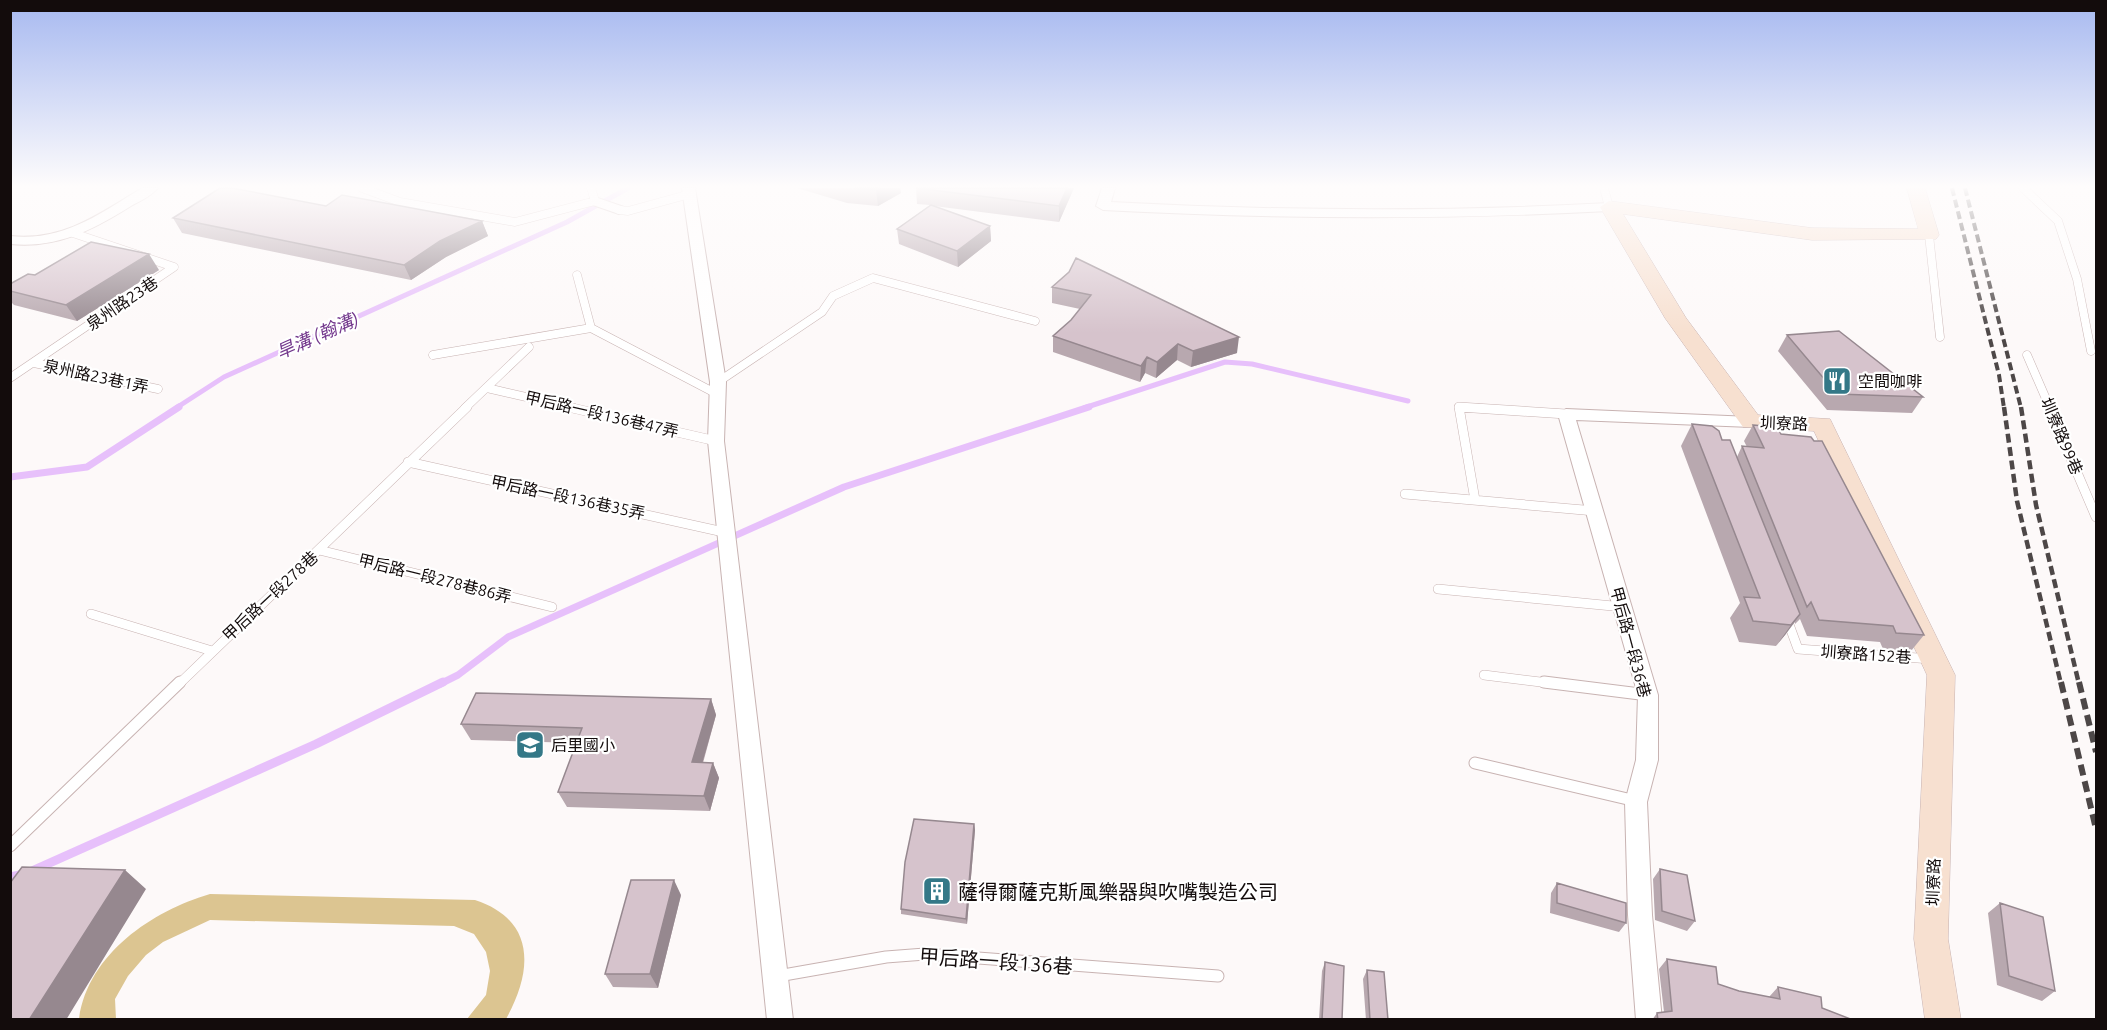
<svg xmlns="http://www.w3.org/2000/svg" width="2107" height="1030" viewBox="0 0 2107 1030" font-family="Ubuntu,'Noto Sans TC',sans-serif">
<rect width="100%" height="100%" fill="#fdf9f9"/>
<path fill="#dcc591" d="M210,894L475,900C536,920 533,971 506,1019H467L486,995L490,971L486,952L474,934L454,926L210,920L163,942L146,955L128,976L115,999L116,1019H79C88,954 152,911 210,894Z"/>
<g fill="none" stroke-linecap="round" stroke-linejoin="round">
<path stroke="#e7c0fb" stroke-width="5" d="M176,408L224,377L567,222L628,188
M1084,408L1225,362L1252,364L1408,401"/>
<path stroke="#e7c0fb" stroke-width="7" d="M10,477L87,467L179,407
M440,684L458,675L508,637L844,487L1089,407"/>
<path stroke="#e7c0fb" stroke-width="9" d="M10,877L25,874L316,744L443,682"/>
<g stroke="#c8b3b2" stroke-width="9">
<path id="lane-far2" d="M362,188L400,202L515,222L595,201L591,188
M1604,188L1609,207
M2023,188L2058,221L2077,279L2091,351
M619,210L628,211L690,194
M1929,235L1940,337
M577,275L591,328
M433,355L591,328L717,394
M2027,355L2050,408
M34,363L158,389
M10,378L174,267L73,233
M718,382L822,312L833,296L873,278L1035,321
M487,388L574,408
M465,408L529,347
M1459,408H1478"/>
</g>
<g stroke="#c8b3b2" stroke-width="10">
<path id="lane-far1" d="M568,407L716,441
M2049,407L2096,517
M408,462L728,533
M1405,494L1595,511
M1475,500L1459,407L1566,414
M319,550L552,607
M1438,589L1623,607
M91,614L212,651
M1787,619L1798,649L1931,659
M1484,675L1557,684
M179,684L467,407"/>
</g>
<g stroke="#c8b3b2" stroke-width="13">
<path id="lane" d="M1544,682L1648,695
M1475,763L1636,801
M10,846L180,682
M778,976L886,957L925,954L1218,976"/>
</g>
<g stroke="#c8b3b2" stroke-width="2">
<path id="street" d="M142,188H158C151,196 140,201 131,206C93,230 56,249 10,244V236C62,242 100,214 142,188Z
M682,188H695L726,382L724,441L793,1020H767L708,441L710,382Z
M1102,188H1115L1111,202C1277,211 1443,212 1609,203L1616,207L1609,211C1440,220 1272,219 1103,210L1096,206Z
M595,197L624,207L626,210L619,214L590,204V198Z
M1566,409L1751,417L1759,422L1751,427L1576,420L1658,695V760L1647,802L1652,915L1662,1020H1636L1628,915L1625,802L1636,760L1638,695L1558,414Z"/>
</g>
<g stroke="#c8b3b2" stroke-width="1">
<path id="secondary" d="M1907,188H1925L1939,235L1936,239L1812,240L1623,214L1686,318L1758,415L1830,419L1955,675L1948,939L1961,1020H1925L1914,939L1927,675L1814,431L1743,427L1665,318L1600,207L1609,201L1812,228L1918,229Z"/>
</g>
<use href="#lane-far2" stroke="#fff" stroke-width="8"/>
<use href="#lane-far1" stroke="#fff" stroke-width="9"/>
<use href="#lane" stroke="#fff" stroke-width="11"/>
<use href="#street" fill="#fff" fill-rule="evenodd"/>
<use href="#secondary" fill="#f7e0d0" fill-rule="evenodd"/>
<path stroke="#4d4747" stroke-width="4" stroke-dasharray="8 4" stroke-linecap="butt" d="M1952,188L1999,375L2004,408
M1965,188L2021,408"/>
<path stroke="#4d4747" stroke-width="4.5" stroke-dasharray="9 4.5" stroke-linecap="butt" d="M2004,407L2017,501L2061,684
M2021,407L2036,505L2079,684"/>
<path stroke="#4d4747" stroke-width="6" stroke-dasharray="11 6" stroke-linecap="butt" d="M2061,682L2096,829
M2079,682L2096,752"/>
</g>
<path fill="#b8a8af" d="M797,188H900L901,193L878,206L847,203Z
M916,188H1074L1059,222L934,206L990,226L991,241L958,267L899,244L897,229L930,205L917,204Z
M326,206L482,221L488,236L446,257L411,280L182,233L173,218Z
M159,270L77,321L14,305L10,301V284L35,275Z
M1069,272L1237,353L1191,367L1177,360L1156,378L1145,373L1140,382L1053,352V336L1071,320L1080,309L1052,303V287Z
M1787,335L1923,397L1912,413L1827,410L1778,351Z
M1692,424L1722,440L1737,457L1742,446L1747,447L1744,441L1753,425L1781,434L1924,635L1911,651L1883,649L1880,642L1807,636L1800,619L1795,624V622L1785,635L1776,646L1739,642L1730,618L1740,603L1681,446Z
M711,699L716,715L703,763H713L719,778L710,811L567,807L558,792L577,743L471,740L461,724Z
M974,824L975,830L967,924L901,914V909Z
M1660,869L1695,921L1687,931L1655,920L1653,879Z
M1557,883L1626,923L1619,932L1550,913L1551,893Z
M681,895L658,988L613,987L605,974Z
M2000,903L2055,991L2042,1001L1997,985L1988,913Z
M1667,959L1718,984L1739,991L1769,997L1778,987L1822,1008L1853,1020H1652L1657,1013L1664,1012L1659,969Z
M1325,962L1342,1020H1319L1322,971Z
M1367,970L1388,1020H1366L1363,979Z"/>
<path fill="#96888f" d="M880,188H900L901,193L878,206L876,190Z
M1067,188H1074L1059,222V206Z
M482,221L488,236L446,257L411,280L404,265L440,241Z
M990,226L991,241L958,267L957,251Z
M149,254L159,270L77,321L66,305Z
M1239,337L1237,353L1191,367L1193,351Z
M1178,344L1177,360L1156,378L1157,362Z
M1147,357L1145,373L1140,382L1141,366Z
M1800,614L1785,635L1776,646L1791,625Z
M711,699L716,715L698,778L692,762Z
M713,763L719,778L710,811L704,796Z
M974,824L975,830L967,924L966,919Z
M125,870L146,889L66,1020H29Z
M674,880L681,895L658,988L650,974Z"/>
<path fill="#d6c3cc" stroke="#96888f" stroke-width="1.5" d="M220,188H232L326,206L342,195L482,221L440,241L404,265L173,218Z
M854,188H880L876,190Z
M916,188H1067L1059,206Z
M931,205L990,226L957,251L897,229Z
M91,242L149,254L66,305L10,291V284L28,274L35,275Z
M1076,258L1239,337L1193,351L1178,344L1157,362L1147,357L1141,366L1053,336L1071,320L1091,295L1052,287L1069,272Z
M1839,331L1923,397L1837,394L1787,335Z
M1692,424L1712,426L1719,431L1722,440H1730L1800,614L1791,625L1753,621L1744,597L1760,598Z
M1753,425L1777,427L1781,434L1811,437L1814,441H1822L1924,635L1896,633L1893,626L1819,620L1811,602L1807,607L1742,446L1764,448Z
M476,693L711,699L692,762L713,763L704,796L558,792L582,728L461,724Z
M914,819L974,824L966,919L901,909L905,862Z
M22,867L125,870L29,1020H10V883Z
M1660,869L1687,875L1695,921L1662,911Z
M631,880H674L650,974H605Z
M1557,883L1626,903V923L1557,903Z
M2000,903L2043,917L2055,991L2009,976Z
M1667,959L1716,967L1718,984L1739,991L1780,999L1778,987L1821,997L1822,1008L1853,1020H1658L1657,1013L1672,1011Z
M1325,962L1344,966L1342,1020H1322Z
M1367,970L1384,972L1388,1020H1370Z"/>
<linearGradient id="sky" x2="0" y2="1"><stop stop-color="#a7b9f0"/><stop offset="0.56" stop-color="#fefcfc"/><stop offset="1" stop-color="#fefcfc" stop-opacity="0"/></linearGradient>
<rect width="2107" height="333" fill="url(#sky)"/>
<defs>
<g id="restaurant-square" transform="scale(1.5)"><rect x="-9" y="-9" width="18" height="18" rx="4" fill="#347887" stroke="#fff"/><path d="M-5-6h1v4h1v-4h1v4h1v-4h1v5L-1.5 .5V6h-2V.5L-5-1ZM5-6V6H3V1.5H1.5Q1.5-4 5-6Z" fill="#fff"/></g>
<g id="school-square" transform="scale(1.5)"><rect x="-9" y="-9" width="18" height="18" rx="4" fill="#347887" stroke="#fff"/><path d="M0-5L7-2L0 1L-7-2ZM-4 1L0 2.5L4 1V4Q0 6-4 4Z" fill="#fff"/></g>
<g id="building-square" transform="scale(1.5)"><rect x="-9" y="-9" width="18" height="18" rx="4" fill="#347887" stroke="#fff"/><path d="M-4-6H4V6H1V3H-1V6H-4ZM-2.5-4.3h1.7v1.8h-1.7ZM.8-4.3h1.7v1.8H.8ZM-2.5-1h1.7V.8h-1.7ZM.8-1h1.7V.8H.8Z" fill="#fff"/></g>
</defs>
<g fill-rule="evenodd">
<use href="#restaurant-square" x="1837" y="381"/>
<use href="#school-square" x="530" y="745"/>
<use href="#building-square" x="937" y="891"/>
</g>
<g text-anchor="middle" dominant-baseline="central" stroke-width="4.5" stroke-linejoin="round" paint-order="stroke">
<g font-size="16" fill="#130c0c" stroke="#fff">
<text transform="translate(122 303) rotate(-34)">泉州路23巷</text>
<text transform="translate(96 376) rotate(12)">泉州路23巷1弄</text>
<text transform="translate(602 414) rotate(13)">甲后路一段136巷47弄</text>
<text transform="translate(1784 423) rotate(2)">圳寮路</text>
<text transform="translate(2062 436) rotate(67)">圳寮路99巷</text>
<text transform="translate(568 497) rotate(12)">甲后路一段136巷35弄</text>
<text transform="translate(435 578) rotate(14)">甲后路一段278巷86弄</text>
<text transform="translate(270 596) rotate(-43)">甲后路一段278巷</text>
<text transform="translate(1631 642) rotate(75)">甲后路一段36巷</text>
<text transform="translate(1866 654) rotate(4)">圳寮路152巷</text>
<text transform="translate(1933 882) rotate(-88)">圳寮路</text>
</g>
<g font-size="16" fill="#130c0c" stroke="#fff" text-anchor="start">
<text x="1858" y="381">空間咖啡</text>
<text x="551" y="745">后里國小</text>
</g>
<g font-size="18" font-style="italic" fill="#73388d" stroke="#fff">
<text transform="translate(317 335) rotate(-24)">旱溝 (翰溝)</text>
</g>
<g font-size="20" fill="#130c0c" stroke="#fff" text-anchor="start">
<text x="958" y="891">薩得爾薩克斯風樂器與吹嘴製造公司</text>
</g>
<g font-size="20" fill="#130c0c" stroke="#fff">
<text transform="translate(996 961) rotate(4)">甲后路一段136巷</text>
</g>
</g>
<rect width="2107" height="1030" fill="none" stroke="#130c0c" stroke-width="24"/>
</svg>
